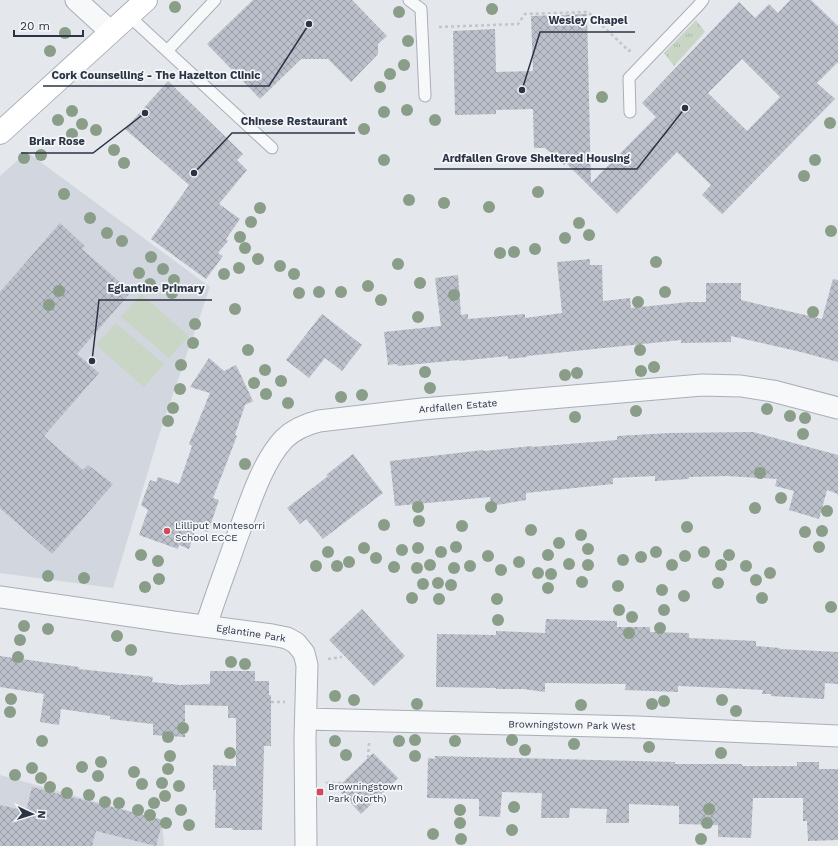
<svg xmlns="http://www.w3.org/2000/svg" width="838" height="846" viewBox="0 0 838 846" font-family="'Work Sans',sans-serif">
<defs>
<pattern id="grass-tufts" width="24" height="20" patternUnits="userSpaceOnUse"><rect width="24" height="20" fill="#c9d6c5"/><path d="M3 7l-1-3M5 7V3M7 7l1-3M15 17l-1-3M17 17v-4M19 17l1-3" fill="none" stroke="#adb8ab"/></pattern>
<pattern id="building-cross-hatch" width="8" height="8" patternUnits="userSpaceOnUse"><rect width="8" height="8" fill="#bbc0ca"/><path d="M0 0l8 8M0 8l8-8" fill="none" stroke="#989da6"/></pattern>
</defs>
<rect width="100%" height="100%" fill="#e4e7ec"/>
<path fill="#d2d6de" d="M27,152L210,287L159,435L113,588L0,573V176Z
M0,775L162,820L164,846H0Z"/>
<path fill="url(#grass-tufts)" d="M696,20L705,32L674,66L664,53Z"/>
<path fill="#c9d6c5" d="M141,294L189,336L169,358L121,317Z
M116,323L164,364L144,387L96,345Z"/>
<path fill="url(#building-cross-hatch)" fill-rule="evenodd" d="M253,0H352L387,36L378,44V54L351,82L328,59H301L260,99L207,44Z
M790,0H811L838,26V62L817,83L835,99L722,214L702,195L711,185L677,152L617,214L566,163L564,165L545,148H534L533,109L496,110V114L455,115L453,31L495,29L496,72L533,71L531,16L587,14L591,183L656,117L642,103L739,2L755,18L769,4L778,13ZM742,59L780,97L747,131L708,93Z
M168,81L243,154L237,160L247,170L219,204L240,219L226,239L228,241L218,253L223,256L206,279L151,239L189,185L125,129Z
M60,223L85,246L82,249L131,292L77,354L99,373L44,436L83,470L88,465L113,484L52,554L0,508V292Z
M590,259V265H602L603,301L630,298L631,308L689,302H706V283H741V300L822,319L833,279L838,280V362L801,352L731,336V342L681,343V340L527,356V357L508,359V356L459,361V360L398,366L397,364L388,365L384,332L441,326L435,278L458,275L461,315L468,314V319L525,314V318L562,313L557,262Z
M322,314L362,345L342,371L325,358L309,378L286,360Z
M209,358L224,371L236,365L253,401L245,405L235,435L237,436L213,498L219,500L208,532L196,528L189,549L179,545L178,549L139,535L148,510L141,505L150,480L156,482L158,477L179,484L192,446L189,444L210,393L190,387Z
M753,432L838,455V494L827,490L819,519L789,510L794,491L775,486L777,479L727,476L689,477V479L655,481V476L613,478V484L526,493V500L491,506L490,497L395,506L390,461L483,450L484,451L532,446V447L617,440V436L670,433Z
M353,454L383,493L323,539L306,519L300,524L287,508L328,476L326,475Z
M362,609L405,656L374,686L329,640Z
M546,619L617,621V627H650V632L689,633V638L756,641V646L780,648V649L838,652V684L825,683L824,699L771,696V694H762L763,690L724,688L678,686V692L625,690L626,684L545,683V692L523,689H496V688L436,687L437,634L496,635V631L545,633Z
M0,656L79,667V669L153,677L152,682L180,685L210,684V671H255V681H269V695H271V746H264L262,830H233L232,828H215L216,790H213V765L236,766V718H228V706L185,705V737L153,735V724L110,719V716L61,709L59,725L40,722L44,694L0,687Z
M373,753L398,778L361,814L337,788Z
M435,756L675,762V764H742V766H797V762H819V769H838V840L808,841L807,821H803V798H753L751,838L718,837V825L679,824V806L629,804V823H606L607,809L570,808L569,818H541L542,793L502,792L500,817L479,816V799L427,798L428,758L435,759Z
M32,787L163,820L156,846L96,831L92,846H0V805L26,811Z"/>
<g fill="none" stroke-linecap="round" stroke-linejoin="round">
<g stroke="#a9aeb7" stroke-width="13">
<path id="lane" d="M409,0L421,9L425,96
M129,16L167,51L215,0
M167,51L272,148
M630,112L629,78L698,6L703,0"/>
</g>
<g stroke="#a9aeb7" stroke-width="23">
<path id="street" d="M76,0L111,32
M0,597L173,622L272,635L287,638L296,643L304,653L307,665L305,738L306,846
M206,626C215,597 226,569 236,540C248,509 261,463 284,439C293,430 307,424 319,421L422,409L702,385L741,386L773,391L838,408
M306,719L638,727L838,736"/>
</g>
<g stroke="#a9aeb7" stroke-width="24">
<path id="secondary" d="M0,133L146,0"/>
</g>
<path stroke="#c2c5cb" stroke-width="2.5" stroke-dasharray="3 3" stroke-linecap="butt" d="M439,27L518,24L525,14L588,12L629,51L631,49
M328,659L342,657
M271,702H285
M368,758L369,742
M326,783H342"/>
<use href="#lane" stroke="#f7f8fa" stroke-width="11"/>
<use href="#street" stroke="#f7f8fa" stroke-width="21"/>
<use href="#secondary" stroke="#fff" stroke-width="22"/>
</g>
<g fill="#899d89">
<circle cx="175" cy="7" r="6"/>
<circle cx="492" cy="9" r="6"/>
<circle cx="399" cy="12" r="6"/>
<circle cx="65" cy="33" r="6"/>
<circle cx="408" cy="41" r="6"/>
<circle cx="50" cy="51" r="6"/>
<circle cx="404" cy="65" r="6"/>
<circle cx="390" cy="74" r="6"/>
<circle cx="380" cy="87" r="6"/>
<circle cx="602" cy="97" r="6"/>
<circle cx="407" cy="110" r="6"/>
<circle cx="72" cy="111" r="6"/>
<circle cx="384" cy="112" r="6"/>
<circle cx="58" cy="120" r="6"/>
<circle cx="435" cy="120" r="6"/>
<circle cx="830" cy="123" r="6"/>
<circle cx="82" cy="124" r="6"/>
<circle cx="364" cy="129" r="6"/>
<circle cx="96" cy="130" r="6"/>
<circle cx="72" cy="134" r="6"/>
<circle cx="114" cy="150" r="6"/>
<circle cx="41" cy="155" r="6"/>
<circle cx="24" cy="158" r="6"/>
<circle cx="384" cy="160" r="6"/>
<circle cx="815" cy="160" r="6"/>
<circle cx="124" cy="163" r="6"/>
<circle cx="804" cy="176" r="6"/>
<circle cx="538" cy="192" r="6"/>
<circle cx="64" cy="194" r="6"/>
<circle cx="409" cy="200" r="6"/>
<circle cx="444" cy="203" r="6"/>
<circle cx="489" cy="207" r="6"/>
<circle cx="260" cy="208" r="6"/>
<circle cx="90" cy="218" r="6"/>
<circle cx="251" cy="222" r="6"/>
<circle cx="579" cy="223" r="6"/>
<circle cx="831" cy="231" r="6"/>
<circle cx="107" cy="233" r="6"/>
<circle cx="589" cy="235" r="6"/>
<circle cx="240" cy="237" r="6"/>
<circle cx="565" cy="238" r="6"/>
<circle cx="122" cy="241" r="6"/>
<circle cx="245" cy="248" r="6"/>
<circle cx="535" cy="249" r="6"/>
<circle cx="514" cy="252" r="6"/>
<circle cx="500" cy="253" r="6"/>
<circle cx="151" cy="257" r="6"/>
<circle cx="258" cy="259" r="6"/>
<circle cx="656" cy="262" r="6"/>
<circle cx="398" cy="264" r="6"/>
<circle cx="280" cy="266" r="6"/>
<circle cx="239" cy="268" r="6"/>
<circle cx="163" cy="269" r="6"/>
<circle cx="139" cy="273" r="6"/>
<circle cx="224" cy="274" r="6"/>
<circle cx="294" cy="274" r="6"/>
<circle cx="174" cy="280" r="6"/>
<circle cx="420" cy="283" r="6"/>
<circle cx="150" cy="284" r="6"/>
<circle cx="368" cy="286" r="6"/>
<circle cx="59" cy="291" r="6"/>
<circle cx="319" cy="292" r="6"/>
<circle cx="341" cy="292" r="6"/>
<circle cx="665" cy="292" r="6"/>
<circle cx="172" cy="293" r="6"/>
<circle cx="299" cy="293" r="6"/>
<circle cx="454" cy="295" r="6"/>
<circle cx="381" cy="300" r="6"/>
<circle cx="638" cy="302" r="6"/>
<circle cx="49" cy="305" r="6"/>
<circle cx="235" cy="309" r="6"/>
<circle cx="813" cy="312" r="6"/>
<circle cx="418" cy="317" r="6"/>
<circle cx="195" cy="324" r="6"/>
<circle cx="193" cy="343" r="6"/>
<circle cx="248" cy="350" r="6"/>
<circle cx="640" cy="350" r="6"/>
<circle cx="181" cy="365" r="6"/>
<circle cx="654" cy="367" r="6"/>
<circle cx="265" cy="370" r="6"/>
<circle cx="641" cy="371" r="6"/>
<circle cx="425" cy="372" r="6"/>
<circle cx="577" cy="373" r="6"/>
<circle cx="565" cy="375" r="6"/>
<circle cx="281" cy="381" r="6"/>
<circle cx="254" cy="383" r="6"/>
<circle cx="430" cy="388" r="6"/>
<circle cx="180" cy="389" r="6"/>
<circle cx="266" cy="394" r="6"/>
<circle cx="362" cy="395" r="6"/>
<circle cx="341" cy="397" r="6"/>
<circle cx="288" cy="403" r="6"/>
<circle cx="173" cy="408" r="6"/>
<circle cx="767" cy="409" r="6"/>
<circle cx="636" cy="411" r="6"/>
<circle cx="790" cy="416" r="6"/>
<circle cx="575" cy="417" r="6"/>
<circle cx="805" cy="418" r="6"/>
<circle cx="168" cy="421" r="6"/>
<circle cx="803" cy="434" r="6"/>
<circle cx="245" cy="464" r="6"/>
<circle cx="760" cy="473" r="6"/>
<circle cx="781" cy="498" r="6"/>
<circle cx="418" cy="507" r="6"/>
<circle cx="491" cy="507" r="6"/>
<circle cx="755" cy="508" r="6"/>
<circle cx="827" cy="511" r="6"/>
<circle cx="419" cy="521" r="6"/>
<circle cx="384" cy="525" r="6"/>
<circle cx="462" cy="526" r="6"/>
<circle cx="687" cy="527" r="6"/>
<circle cx="531" cy="530" r="6"/>
<circle cx="822" cy="531" r="6"/>
<circle cx="805" cy="532" r="6"/>
<circle cx="581" cy="535" r="6"/>
<circle cx="559" cy="543" r="6"/>
<circle cx="456" cy="547" r="6"/>
<circle cx="819" cy="547" r="6"/>
<circle cx="364" cy="548" r="6"/>
<circle cx="418" cy="548" r="6"/>
<circle cx="588" cy="549" r="6"/>
<circle cx="402" cy="550" r="6"/>
<circle cx="328" cy="552" r="6"/>
<circle cx="441" cy="552" r="6"/>
<circle cx="656" cy="552" r="6"/>
<circle cx="704" cy="552" r="6"/>
<circle cx="141" cy="555" r="6"/>
<circle cx="548" cy="555" r="6"/>
<circle cx="729" cy="555" r="6"/>
<circle cx="488" cy="556" r="6"/>
<circle cx="685" cy="556" r="6"/>
<circle cx="641" cy="557" r="6"/>
<circle cx="376" cy="558" r="6"/>
<circle cx="623" cy="560" r="6"/>
<circle cx="158" cy="561" r="6"/>
<circle cx="349" cy="562" r="6"/>
<circle cx="519" cy="562" r="6"/>
<circle cx="569" cy="564" r="6"/>
<circle cx="430" cy="565" r="6"/>
<circle cx="588" cy="565" r="6"/>
<circle cx="672" cy="565" r="6"/>
<circle cx="721" cy="565" r="6"/>
<circle cx="316" cy="566" r="6"/>
<circle cx="337" cy="566" r="6"/>
<circle cx="470" cy="566" r="6"/>
<circle cx="746" cy="566" r="6"/>
<circle cx="394" cy="567" r="6"/>
<circle cx="417" cy="568" r="6"/>
<circle cx="454" cy="568" r="6"/>
<circle cx="501" cy="570" r="6"/>
<circle cx="538" cy="573" r="6"/>
<circle cx="770" cy="573" r="6"/>
<circle cx="551" cy="574" r="6"/>
<circle cx="48" cy="576" r="6"/>
<circle cx="84" cy="578" r="6"/>
<circle cx="159" cy="579" r="6"/>
<circle cx="756" cy="580" r="6"/>
<circle cx="582" cy="582" r="6"/>
<circle cx="438" cy="583" r="6"/>
<circle cx="718" cy="583" r="6"/>
<circle cx="423" cy="584" r="6"/>
<circle cx="451" cy="585" r="6"/>
<circle cx="618" cy="586" r="6"/>
<circle cx="145" cy="587" r="6"/>
<circle cx="548" cy="588" r="6"/>
<circle cx="662" cy="590" r="6"/>
<circle cx="684" cy="596" r="6"/>
<circle cx="412" cy="598" r="6"/>
<circle cx="762" cy="598" r="6"/>
<circle cx="439" cy="599" r="6"/>
<circle cx="497" cy="599" r="6"/>
<circle cx="831" cy="607" r="6"/>
<circle cx="619" cy="610" r="6"/>
<circle cx="664" cy="610" r="6"/>
<circle cx="632" cy="617" r="6"/>
<circle cx="498" cy="620" r="6"/>
<circle cx="24" cy="626" r="6"/>
<circle cx="660" cy="628" r="6"/>
<circle cx="48" cy="629" r="6"/>
<circle cx="629" cy="633" r="6"/>
<circle cx="117" cy="636" r="6"/>
<circle cx="20" cy="640" r="6"/>
<circle cx="131" cy="650" r="6"/>
<circle cx="18" cy="657" r="6"/>
<circle cx="231" cy="662" r="6"/>
<circle cx="245" cy="664" r="6"/>
<circle cx="335" cy="696" r="6"/>
<circle cx="11" cy="699" r="6"/>
<circle cx="354" cy="700" r="6"/>
<circle cx="722" cy="700" r="6"/>
<circle cx="664" cy="701" r="6"/>
<circle cx="417" cy="704" r="6"/>
<circle cx="652" cy="704" r="6"/>
<circle cx="581" cy="705" r="6"/>
<circle cx="736" cy="711" r="6"/>
<circle cx="10" cy="712" r="6"/>
<circle cx="183" cy="728" r="6"/>
<circle cx="168" cy="737" r="6"/>
<circle cx="415" cy="740" r="6"/>
<circle cx="512" cy="740" r="6"/>
<circle cx="42" cy="741" r="6"/>
<circle cx="335" cy="741" r="6"/>
<circle cx="399" cy="741" r="6"/>
<circle cx="455" cy="741" r="6"/>
<circle cx="574" cy="744" r="6"/>
<circle cx="649" cy="747" r="6"/>
<circle cx="525" cy="750" r="6"/>
<circle cx="230" cy="753" r="6"/>
<circle cx="721" cy="753" r="6"/>
<circle cx="346" cy="755" r="6"/>
<circle cx="170" cy="756" r="6"/>
<circle cx="415" cy="756" r="6"/>
<circle cx="101" cy="762" r="6"/>
<circle cx="82" cy="767" r="6"/>
<circle cx="32" cy="768" r="6"/>
<circle cx="168" cy="769" r="6"/>
<circle cx="134" cy="772" r="6"/>
<circle cx="15" cy="775" r="6"/>
<circle cx="98" cy="776" r="6"/>
<circle cx="41" cy="778" r="6"/>
<circle cx="162" cy="783" r="6"/>
<circle cx="142" cy="784" r="6"/>
<circle cx="179" cy="786" r="6"/>
<circle cx="50" cy="787" r="6"/>
<circle cx="67" cy="793" r="6"/>
<circle cx="89" cy="795" r="6"/>
<circle cx="165" cy="796" r="6"/>
<circle cx="105" cy="802" r="6"/>
<circle cx="119" cy="803" r="6"/>
<circle cx="154" cy="803" r="6"/>
<circle cx="514" cy="807" r="6"/>
<circle cx="709" cy="809" r="6"/>
<circle cx="138" cy="810" r="6"/>
<circle cx="181" cy="810" r="6"/>
<circle cx="460" cy="810" r="6"/>
<circle cx="150" cy="815" r="6"/>
<circle cx="166" cy="823" r="6"/>
<circle cx="460" cy="823" r="6"/>
<circle cx="707" cy="823" r="6"/>
<circle cx="189" cy="825" r="6"/>
<circle cx="512" cy="830" r="6"/>
<circle cx="433" cy="834" r="6"/>
<circle cx="461" cy="839" r="6"/>
<circle cx="701" cy="839" r="6"/>
</g>
<g fill="#d1495b" stroke="#f4f6f9" stroke-width="1.5">
<circle cx="167" cy="531" r="4"/>
<rect x="316" y="788" width="8" height="8" rx="2"/>
</g>
<g text-anchor="middle" dominant-baseline="central" stroke-width="3.5" stroke-linejoin="round" paint-order="stroke">
<g font-size="10" fill="#2b3445" stroke="#f4f6f9">
<text transform="translate(458 406) rotate(-5)">Ardfallen Estate</text>
<text transform="translate(251 633) rotate(9)">Eglantine Park</text>
<text transform="translate(572 725) rotate(1)">Browningstown Park West</text>
</g>
<g font-size="10" fill="#2b3445" stroke="#f4f6f9" text-anchor="start">
<text x="175" y="525">Lilliput Montesorri<tspan x="175" dy="12">School ECCE</tspan></text>
<text x="328" y="786">Browningstown<tspan x="328" dy="12">Park (North)</tspan></text>
</g>
</g>
<path fill="none" stroke="#2b3445" stroke-width="1.5" d="M522 90L540 32H635M309 24L269 86H43M194 173L232 133H355M145 113L93 153H21M685 108L637 169H434M92 361L99 300H212"/>
<g fill="#2b3445" stroke="#f4f6f9" stroke-width="1.5">
<circle cx="522" cy="90" r="4"/>
<circle cx="309" cy="24" r="4"/>
<circle cx="194" cy="173" r="4"/>
<circle cx="145" cy="113" r="4"/>
<circle cx="685" cy="108" r="4"/>
<circle cx="92" cy="361" r="4"/>
</g>
<g font-size="11" text-anchor="middle" font-weight="bold" fill="#2b3445" stroke="#f4f6f9" stroke-width="3.5" stroke-linejoin="round" paint-order="stroke">
<text x="588" y="24">Wesley Chapel</text>
<text x="156" y="79">Cork Counselling - The Hazelton Clinic</text>
<text x="294" y="125">Chinese Restaurant</text>
<text x="57" y="145">Briar Rose</text>
<text x="536" y="162">Ardfallen Grove Sheltered Housing</text>
<text x="156" y="292">Eglantine Primary</text>
</g>
<g transform="translate(32 814) rotate(94)" stroke="#f4f6f9" stroke-width="3" paint-order="stroke">
<path d="M0-3L7 15L0 10L-7 15Z" fill="#2b3445"/>
<text y="-6" font-size="11" font-weight="bold" text-anchor="middle" fill="#2b3445">N</text>
</g>
<path d="M14 30v6h69v-6" fill="none" stroke="#2b3445" stroke-width="2"/>
<text x="20" y="30" font-size="12" fill="#2b3445" stroke="#f4f6f9" stroke-width="3" paint-order="stroke">20 m</text>
</svg>
